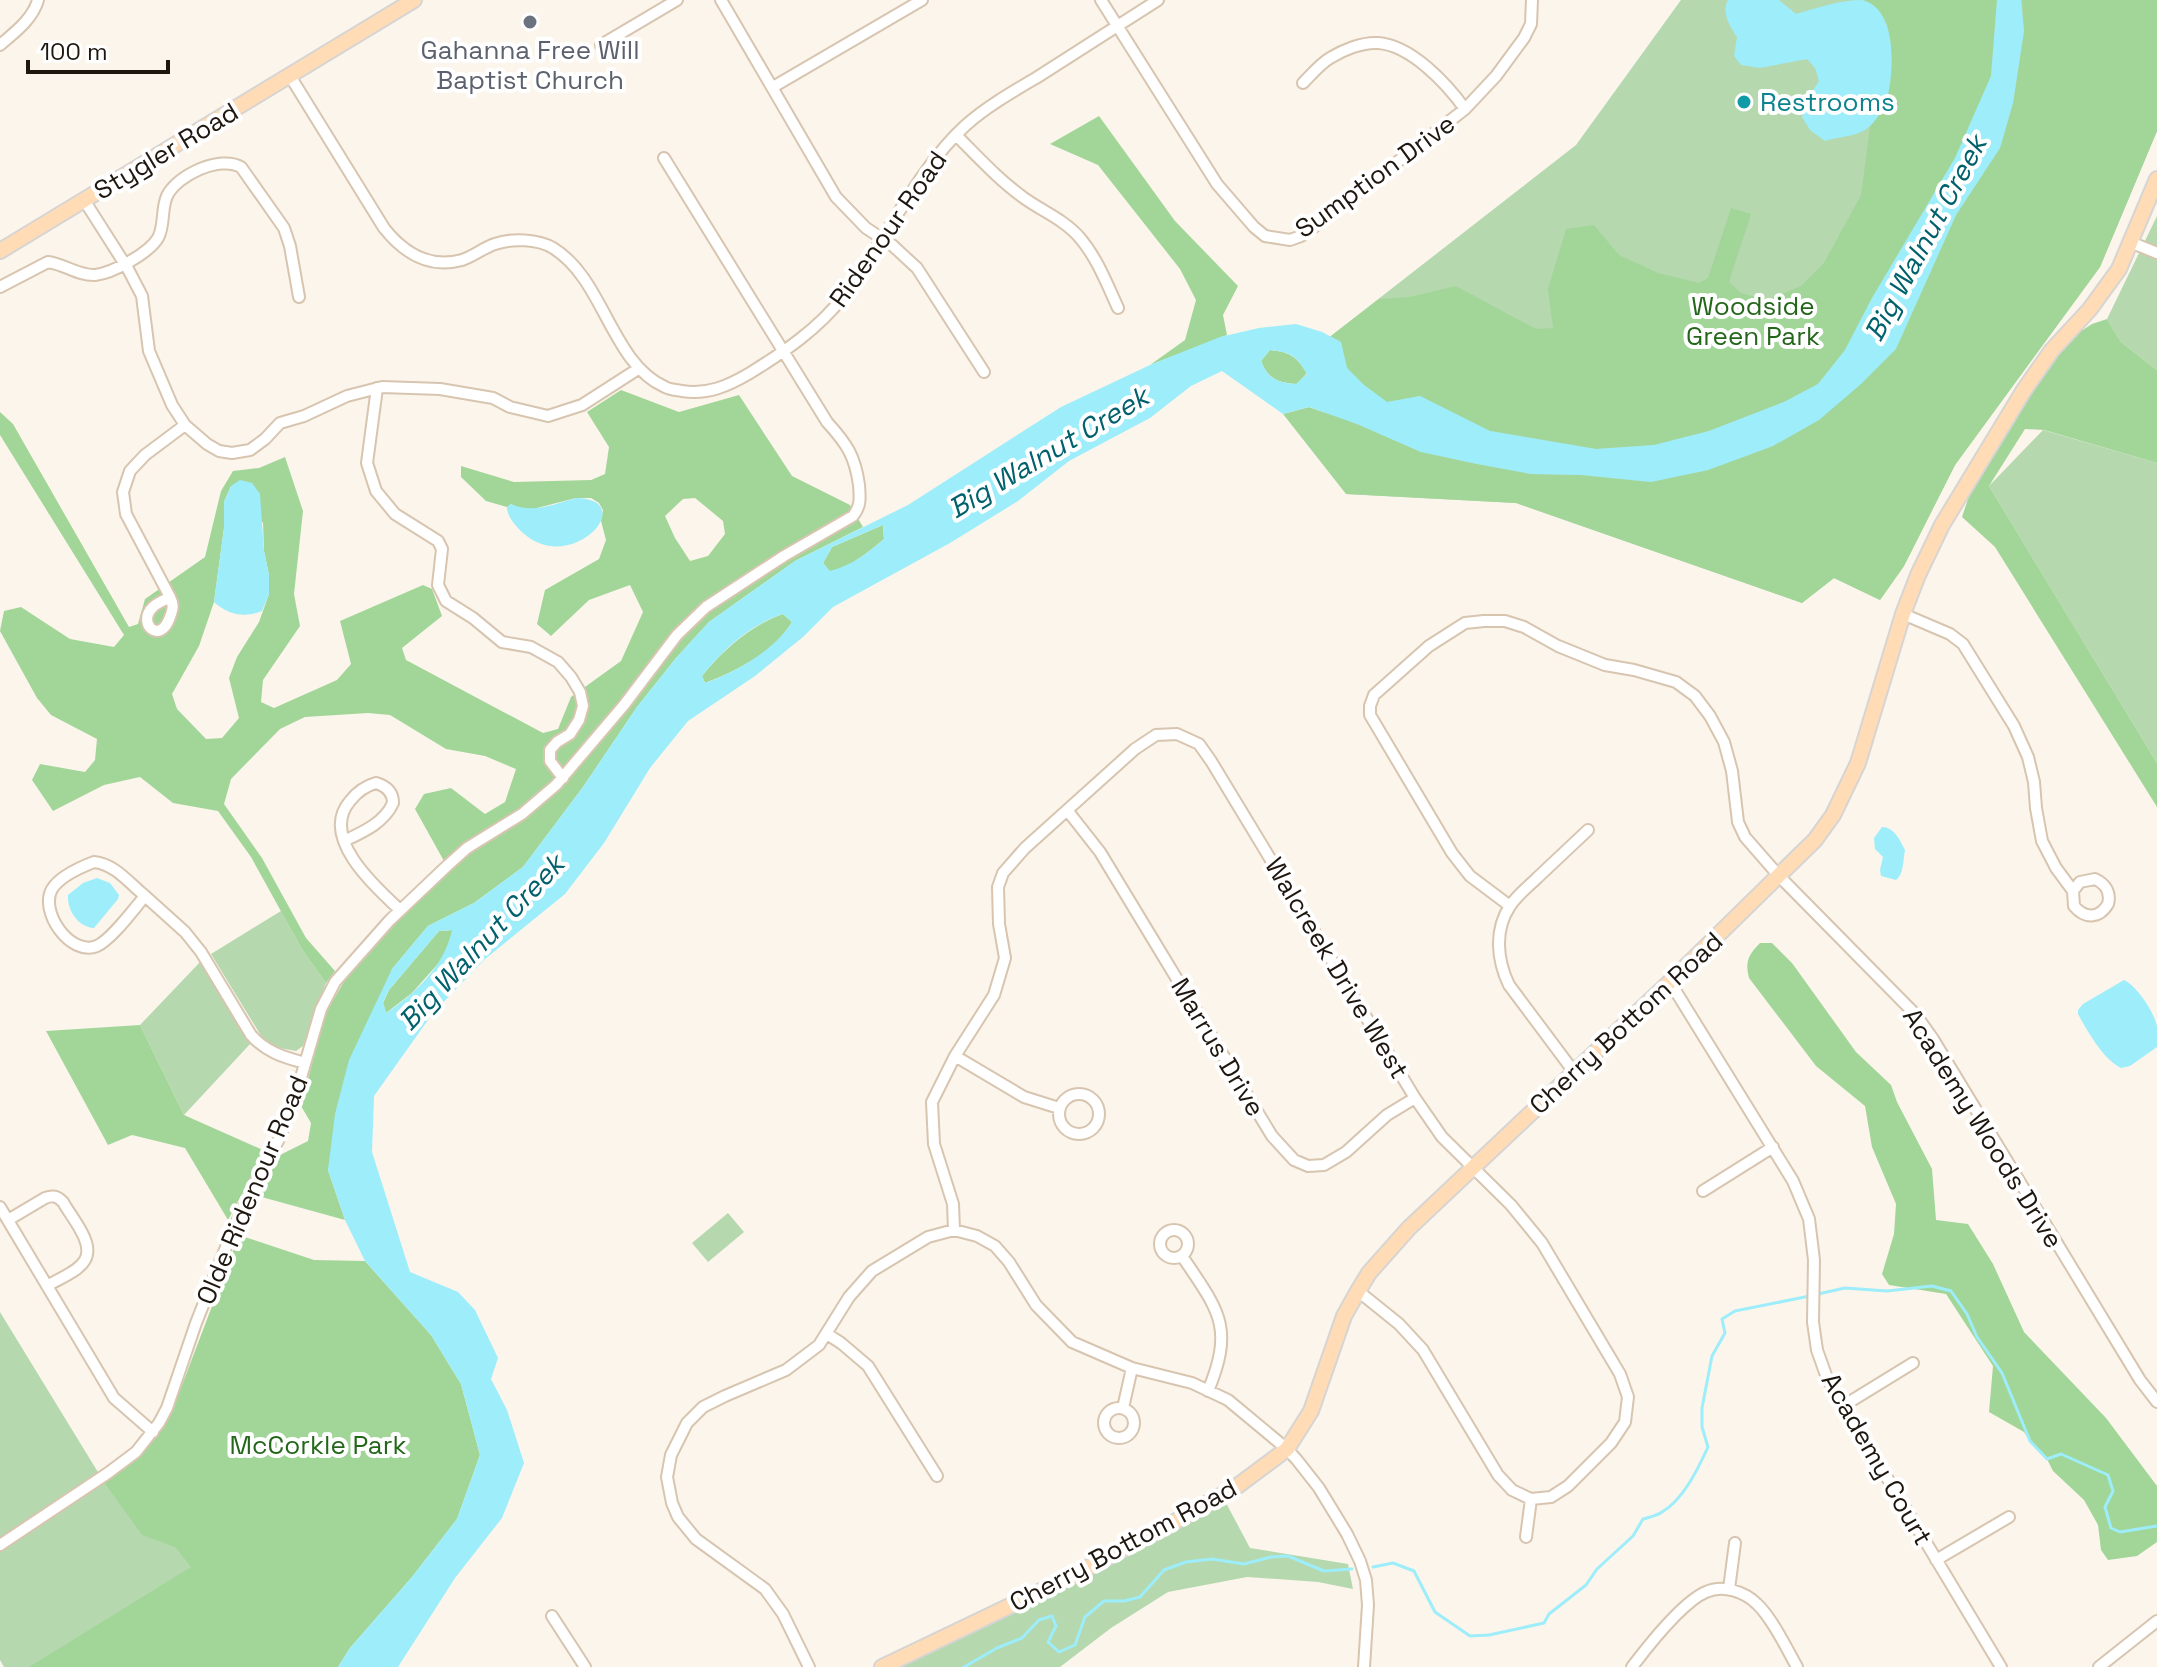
<svg xmlns="http://www.w3.org/2000/svg" width="2157" height="1667" viewBox="0 0 2157 1667" font-family="'Space Grotesk',sans-serif">
<rect width="100%" height="100%" fill="#fcf5ec"/>
<path fill="#b5d8af" d="M1681,0H2157V131L2100,267L1955,465L1904,566L1880,600L1834,578L1802,603L1516,503L1346,494L1309,353L1576,145Z
M2157,216V370L2121,342L2107,319Z
M2043,430L2157,463V763L1989,486Z
M281,911L303,951L326,983L303,1046L296,1051L274,1047L263,1039L211,954Z
M202,960L251,1043L184,1115L140,1025Z
M728,1213L744,1232L708,1262L692,1243Z
M0,1312L104,1482L141,1455L326,1667H4L0,1660Z
M1225,1501L1250,1548L1348,1564L1353,1589L1318,1582L1247,1577L1168,1592L1111,1628L1060,1667H894Z"/>
<path fill="#a2d699" fill-rule="evenodd" d="M1863,0H1997L1991,76L1955,158L1872,298L1845,350L1818,384L1784,402L1709,431L1654,445L1596,449L1490,431L1420,396L1387,402L1364,385L1347,368L1341,342L1331,336L1379,299L1410,297L1456,286L1536,329L1553,328L1548,289L1566,229L1594,225L1619,255L1658,273L1699,283L1708,278L1731,208L1751,214L1729,282L1741,293L1767,300L1801,286L1824,263L1861,195L1870,127L1886,103L1891,45L1887,24L1874,6Z
M2022,0H2157V131L2100,267L1955,465L1904,566L1880,600L1834,578L1802,603L1516,503L1346,494L1283,414L1309,407L1357,424L1421,452L1477,464L1531,474L1581,475L1651,482L1708,470L1773,446L1925,284L1956,215L2000,148L2013,103L2024,31Z
M1099,116L1175,221L1238,286L1223,315L1227,335L1150,365L1185,340L1196,300L1180,269L1098,165L1050,144Z
M2107,319L2121,342L2157,370V463L2044,430L2025,429L1989,486L2157,763V807L1995,547L1962,517L1970,493L2035,386L2056,356L2078,333L2092,324Z
M1270,350C1290,352 1296,356 1307,373L1297,384C1278,383 1268,379 1261,361Z
M621,390L679,412L739,395L792,476L850,505L863,527L795,561L709,622L676,658L637,707L583,787L523,867L474,903L428,926L392,969L328,1170L345,1220L258,1196L278,1156L308,1141L311,1123L301,1106L325,1014L345,980L408,910L449,870L415,809L424,794L451,788L485,814L505,802L516,769L485,756L446,749L390,715L368,713L305,717L280,729L231,779L224,804L262,858L306,938L335,971L326,983L303,951L251,857L218,811L173,803L140,777L104,785L53,811L32,780L40,764L85,772L95,760L97,739L51,715L37,698L0,631L4,611L21,607L70,639L114,647L124,635L0,435V412L13,424L129,627L138,624L145,599L205,557L221,491L233,471L259,468L285,457L303,511L294,594L300,626L263,680L261,702L274,708L337,680L351,664L340,621L423,585L432,589L442,616L402,648L406,660L543,733L558,729L571,697L621,661L643,612L630,585L589,600L551,636L537,624L545,590L599,559L606,540L601,521L603,510L599,503L591,498H576L533,509H521L511,504L507,507L486,501L461,477V466L514,482L591,480L605,474L609,447L587,412ZM231,486L263,523L264,551L269,575V594L259,622L237,657L229,678L239,718L222,738L206,739L177,709L172,694L199,646L214,602L224,528V502ZM695,498L723,521L725,534L708,556L690,561L675,538L665,516L683,499Z
M883,525L884,539C866,554 853,565 830,572L823,563L832,547Z
M783,614L792,622C774,652 737,671 705,683L702,676C723,650 751,625 783,614Z
M453,930L444,957L412,993L386,1013L383,1003L389,990L439,931Z
M1760,943H1772L1792,963L1856,1052L1891,1085L1897,1102L1932,1169L1936,1220L1968,1224L1993,1264L2024,1332L2106,1418L2157,1486V1542L2137,1556L2108,1560L2101,1550L2098,1525L2084,1500L2053,1471L2047,1459L2030,1441L2024,1432L1989,1412L1993,1366L1946,1294L1889,1285L1882,1274L1894,1234L1896,1204L1872,1147L1865,1106L1816,1066L1749,978C1745,962 1748,955 1760,943Z
M140,1025L184,1115L265,1151L228,1220L185,1148L132,1135L108,1145L46,1031Z
M239,1235L314,1260L365,1261L431,1335L461,1384L480,1455L457,1519L412,1577L350,1648L338,1667H29L191,1567L175,1547L142,1535L104,1482L141,1455L173,1409Z"/>
<path fill="#9dedfa" fill-rule="evenodd" d="M1728,0H1779L1796,14C1816,8 1841,0 1862,0C1898,8 1894,73 1887,99C1885,107 1877,119 1871,125C1860,137 1840,136 1825,141L1810,130L1802,117L1812,92L1819,81L1815,68L1807,59L1760,68L1741,65L1734,56L1737,37C1730,27 1721,12 1728,0Z
M1997,0H2021L2024,31L2013,103L2000,148L1956,215L1896,349L1861,384L1819,420L1773,446L1708,470L1651,482L1581,475L1531,474L1477,464L1421,452L1357,424L1309,407L1283,414L1222,371L1191,386L1150,418L1069,461L1018,501L950,543L833,607L803,637L755,676L688,721L650,768L604,843L565,894L485,959L433,1013L374,1096L372,1152L410,1272L458,1292L475,1310L498,1358L491,1379L507,1410L524,1463L502,1518L455,1578L398,1667H338L350,1648L412,1577L457,1519L480,1455L461,1384L431,1335L365,1261L345,1220L328,1170L335,1114L349,1060L392,969L428,926L474,903L523,867L583,787L637,707L676,658L709,622L795,561L908,505L1061,407L1150,365L1220,337L1259,328L1296,324L1322,332L1341,342L1347,368L1364,385L1387,402L1420,396L1490,431L1596,449L1654,445L1709,431L1784,402L1818,384L1845,350L1872,298L1955,158L1991,76ZM1270,350C1290,352 1297,356 1307,374L1296,384C1278,383 1268,379 1261,361ZM883,525L884,539C866,554 853,565 830,571L823,563L832,547ZM783,614L792,622C776,649 735,673 705,683L702,676C722,650 751,624 783,614ZM452,930C445,965 415,994 386,1013L383,1002L389,990L439,931Z
M240,480L252,483L260,494L264,551L269,575V594L262,611C245,618 228,615 214,602L224,528V502L231,486Z
M576,498C641,499 572,577 523,533C516,526 507,517 507,507L511,504C532,514 555,504 576,498Z
M1882,827C1894,827 1900,840 1905,850C1903,860 1904,874 1896,880L1881,876L1880,870L1883,857L1875,849L1874,838Z
M97,878L110,883L119,895L118,899L94,928C78,927 67,910 68,895L83,883Z
M2124,980C2137,986 2155,1013 2157,1027C2157,1033 2157,1041 2157,1047L2130,1066L2121,1068C2103,1059 2088,1032 2078,1014V1010L2083,1004Z"/>
<g fill="none" stroke-linecap="round" stroke-linejoin="round">
<path stroke="#9dedfa" stroke-width="3" d="M1818,1294L1845,1288L1887,1291L1932,1286L1951,1291L1967,1314L1977,1337L2002,1373L2030,1441L2047,1459L2061,1454L2108,1475L2113,1491L2105,1507L2111,1528L2120,1532L2157,1526
M1373,1567L1393,1563L1414,1571L1435,1612L1470,1636L1489,1635L1544,1623L1549,1614L1586,1585L1597,1569L1633,1536L1643,1519C1649,1517 1657,1516 1662,1512C1683,1500 1698,1469 1708,1447L1702,1427V1408L1712,1356L1725,1333L1722,1319L1735,1311L1810,1296
M964,1667L997,1648L1022,1638L1039,1620L1052,1616L1056,1626L1048,1642L1059,1652L1075,1645L1085,1617L1104,1601H1124L1140,1597L1164,1570L1186,1562L1212,1559L1244,1564L1271,1557L1288,1556L1324,1571L1352,1569"/>
<g stroke="#d7c5b0" stroke-width="14">
<path id="minor" d="M721,0L836,197L866,228L892,245L917,268L984,372
M1101,0L1217,184L1254,227L1265,236L1290,240L1301,236L1318,224L1465,109L1496,76L1524,38L1531,24L1532,0
M0,45C14,33 33,19 38,0
M601,45L677,0
M290,76L384,228C403,252 429,269 462,260C474,256 483,248 495,244C512,238 538,239 553,248C604,279 611,363 665,387C670,390 677,390 682,391C708,395 728,386 750,373C784,352 818,329 843,297C884,244 917,169 966,125C986,107 1012,92 1036,78C1077,52 1117,26 1158,0
M1303,83C1311,75 1320,64 1330,58C1343,50 1362,42 1378,43C1411,45 1447,84 1465,109
M773,87L922,0
M956,135C978,157 999,180 1024,198C1042,211 1065,220 1080,238C1097,258 1107,284 1118,308
M84,200L128,269L142,296L149,351L172,405L185,425L207,444L219,451L232,453L250,450L265,439L280,423L304,416L347,396L382,387L440,389L493,398L510,407L548,416L582,405L638,369
M2130,242L2157,253
M0,287L48,262C64,264 79,276 95,275C113,273 149,253 158,238C165,225 161,209 167,196C177,175 220,155 241,167L284,228L290,246L299,297
M377,388L367,463L376,491L395,514L438,541L442,549L438,585L446,601L473,618L502,642L531,647L558,662L571,677L580,692L583,706L579,720L570,734L557,742L550,750V761L563,778
M170,597L126,514L123,492L130,471L145,455L185,425
M170,597C174,605 173,609 170,617C160,646 136,623 153,607C157,603 165,600 170,597Z
M1903,614L1950,634L1963,644L2014,726L2028,757L2034,782L2036,808L2042,841L2056,868L2073,891L2074,906C2085,919 2099,919 2108,904C2111,893 2106,884 2095,879L2080,882L2073,891
M1067,810L1100,852L1272,1136L1294,1160L1308,1166L1324,1165L1346,1152L1387,1115L1415,1098
M344,841C363,832 384,823 393,803C393,792 386,786 376,783C365,786 357,792 350,801C319,837 375,887 400,910
M94,862C115,864 129,883 145,896C133,910 112,939 97,946C70,957 39,911 52,889C60,876 81,867 94,862Z
M145,896L185,932L201,952L251,1035C266,1052 283,1057 305,1063
M1510,906L1470,876L1452,853L1370,715V706L1374,695L1429,646L1465,623L1484,621H1505L1524,627L1558,646L1605,665L1634,670L1676,682L1695,696L1710,716L1724,742L1732,771L1738,822L1745,837L1779,876L1916,1015L1933,1039L2140,1380L2157,1402
M1670,982L1793,1181L1809,1219L1814,1260L1813,1322L1817,1350L1827,1378L2001,1667
M955,1056L1024,1097L1059,1108
M1574,1072L1509,985C1497,960 1494,930 1510,906C1517,895 1528,887 1537,878C1554,862 1571,846 1588,830
M1059 1114a20 20 0 1 1 40 0a20 20 0 1 1-40 0Z
M1703,1191L1773,1147
M0,1207L114,1398L153,1432
M8,1220L45,1198C53,1195 57,1196 63,1202C71,1217 95,1243 85,1260C78,1272 58,1279 47,1286
M1160 1244a14 14 0 1 1 28 0a14 14 0 1 1-28 0Z
M954,1230L953,1204L934,1144L932,1102L955,1056L994,995L1005,958L999,924L998,887L1003,873L1025,848L1135,749L1156,735L1177,734L1199,744L1211,761L1415,1098L1442,1137L1511,1205L1542,1243L1620,1374L1628,1397L1625,1422L1611,1443L1568,1486L1551,1497L1531,1499
M1182,1256C1218,1310 1235,1326 1208,1391
M1358,1291L1399,1324L1423,1350L1498,1475L1512,1490L1531,1499
M827,1334L841,1343L868,1366L937,1476
M1843,1406L1913,1363
M1104 1423a15 15 0 1 1 30 0a15 15 0 1 1-30 0Z
M1123,1408L1132,1368
M1526,1537L1531,1499
M0,1545L108,1473L136,1452L159,1423L167,1408L196,1323L230,1237L257,1179L279,1139L295,1098L321,1009L335,982L390,920L448,865L467,848L522,814L556,785L624,705L677,635L706,607L784,556L853,516C861,506 860,498 859,485C855,456 847,444 827,422L664,158
M1936,1560L2009,1517
M1729,1589L1735,1543
M552,1616L585,1667
M809,1667L783,1614L765,1589L696,1539L678,1517L672,1503L667,1477L671,1455L687,1423L703,1407L725,1396L786,1370L819,1345L849,1297L872,1271L928,1237L954,1230L977,1236L995,1246L1009,1262L1036,1305L1072,1342L1132,1368L1192,1383L1228,1400L1287,1449L1297,1460L1319,1488L1347,1534L1360,1561L1366,1580L1368,1605L1364,1667
M1632,1667C1648,1646 1682,1602 1706,1592C1723,1584 1745,1592 1757,1604C1772,1618 1787,1649 1797,1667
M2099,1667L2157,1621"/>
</g>
<g stroke="#d6d5d4" stroke-width="18">
<path id="major" d="M0,251L414,0
M882,1667L1068,1578L1169,1525L1236,1487L1287,1449L1311,1411L1344,1316L1358,1291L1369,1273L1409,1228L1674,978L1815,840L1833,815L1858,763L1903,614L1918,575L1942,525L2024,390L2052,350L2090,309L2119,269L2157,179"/>
</g>
<use href="#minor" stroke="#fff" stroke-width="10"/>
<use href="#major" stroke="#ffdcb5" stroke-width="14"/>
</g>
<circle fill="#6b7280" stroke="#fff" stroke-width="3" cx="530" cy="22" r="8"/>
<circle fill="#0f9aa8" stroke="#fff" stroke-width="3" cx="1744" cy="102" r="8"/>
<g text-anchor="middle" dominant-baseline="central" stroke-width="8" stroke-linejoin="round" paint-order="stroke">
<g font-size="26" fill="#5b616d" stroke="#fff">
<text x="530" y="50">Gahanna Free Will<tspan x="530" dy="30">Baptist Church</tspan></text>
</g>
<g font-size="26" fill="#0d838f" stroke="#fff" text-anchor="start">
<text x="1760" y="102">Restrooms</text>
</g>
<g font-size="26" fill="#1e1710" stroke="#fff">
<text transform="translate(166 151) rotate(-31)">Stygler Road</text>
<text transform="translate(1375 176) rotate(-36)">Sumption Drive</text>
<text transform="translate(888 229) rotate(-55)">Ridenour Road</text>
<text transform="translate(1337 968) rotate(59)">Walcreek Drive West</text>
<text transform="translate(1626 1023) rotate(-43)">Cherry Bottom Road</text>
<text transform="translate(1218 1047) rotate(59)">Marrus Drive</text>
<text transform="translate(1983 1128) rotate(58)">Academy Woods Drive</text>
<text transform="translate(252 1190) rotate(-67)">Olde Ridenour Road</text>
<text transform="translate(1877 1459) rotate(60)">Academy Court</text>
<text transform="translate(1123 1545) rotate(-28)">Cherry Bottom Road</text>
</g>
<g font-size="26" fill="#24671a" stroke="#fff">
<text x="1753" y="306">Woodside<tspan x="1753" dy="30">Green Park</tspan></text>
<text x="318" y="1445">McCorkle Park</text>
</g>
<g font-size="28" font-style="italic" fill="#00616c" stroke="#fff">
<text transform="translate(1925 238) rotate(-62)">Big Walnut Creek</text>
<text transform="translate(1048 452) rotate(-31)">Big Walnut Creek</text>
<text transform="translate(481 942) rotate(-47)">Big Walnut Creek</text>
</g>
</g>
<path d="M28 60v12h140v-12" fill="none" stroke="#1e1710" stroke-width="4"/>
<text x="40" y="60" font-size="24" fill="#1e1710" stroke="#ffffff" stroke-width="6" paint-order="stroke">100 m</text>
</svg>
